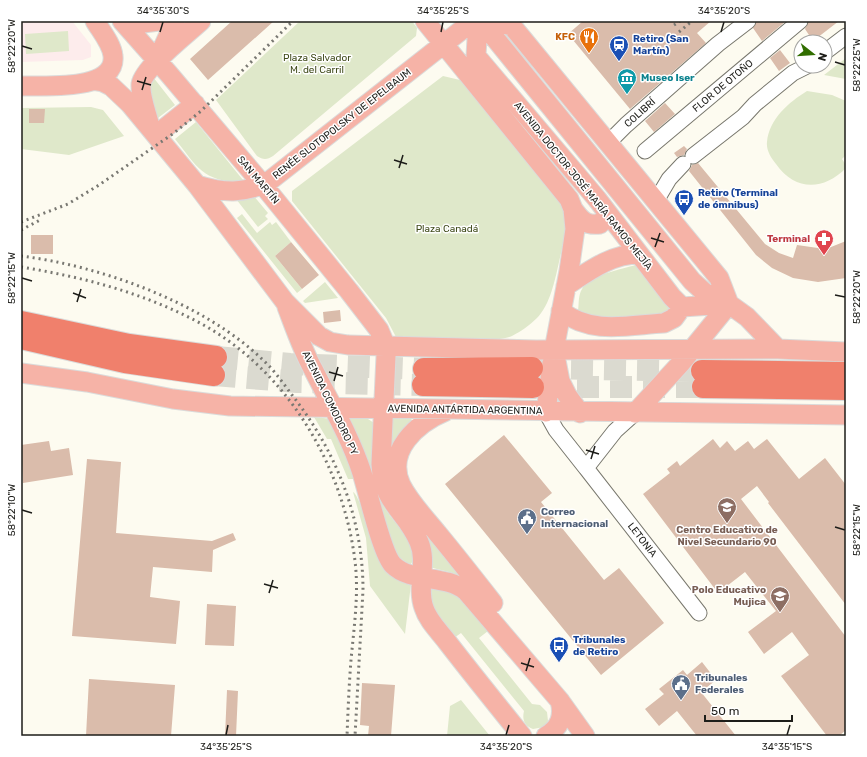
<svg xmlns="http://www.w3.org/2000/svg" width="867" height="757" viewBox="0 0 867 757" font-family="Rubik,sans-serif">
<rect width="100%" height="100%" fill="#fdfbf0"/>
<path fill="#fdecec" d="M21,21H72L91,45V57L83,60L21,62Z"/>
<path fill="#dfe8ca" d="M300,21H412L417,28L416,36L273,156C267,160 263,160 257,156L216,100Z
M68,31L69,51L26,54L25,34Z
M846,58V79L824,75Z
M443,76L460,80L561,203C571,222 563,243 559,262C555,280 550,305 537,318C530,325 520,332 512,336C489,345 424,338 396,337L386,318L292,201V191Z
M153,77L175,105L158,118C144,100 145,98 153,77Z
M807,91L832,95L846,101V155L842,159L846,165V168C823,191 795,191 776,164C771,158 766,150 767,142C769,119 789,102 807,91Z
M91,107L103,110L124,136L69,155L21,149V108Z
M196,122L243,180L241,183C202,180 198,168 175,139Z
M253,195L268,213L265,216L268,219L258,227L236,199Z
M242,214L257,233L270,222L272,225L276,222L291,242L275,256L302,289L297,293L237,218Z
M636,265L655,280L670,311V315L596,320L578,311C579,305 578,295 582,289C589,275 622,269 636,265Z
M325,282L338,298L305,303L303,301Z
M314,417L332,419L354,476L353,479H348L331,439H327Z
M394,417L411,419L413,421C409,425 405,429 402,433C386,451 391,472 400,491L491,606L488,608L460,577L453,573L429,567V552L424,531L396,494L388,474L390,422Z
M351,418L368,419L374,423C374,452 371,479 383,505C390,520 423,547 411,564L407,563L395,554L349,419Z
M353,492C362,497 372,551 382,565C387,573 402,578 411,584L405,634L370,586L366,538Z
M433,586L460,596L488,631L479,638L532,704L540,705L547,712L548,721L544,727L533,729C524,726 522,719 524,711L461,633L454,638L430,606L429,590Z
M461,700L490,736H447L450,706Z"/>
<path fill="#dabcab" d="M232,21H274L208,80L190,59Z
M583,21H711L697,33L706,43L630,109L568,34Z
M757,21H786L762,41L753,28Z
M809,21H839L813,41L805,29Z
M780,50L790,63L779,71L770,58Z
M665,103L675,114L654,132L645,121Z
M29,109H45L44,123H29Z
M684,146L687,149L684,155L677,157L674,153Z
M698,163L765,244L779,253L793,258L797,245L818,248L831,247L846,241V278L818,282L793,278L772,268L756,255L689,171L692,165Z
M31,235H53V254H31Z
M291,242L319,275L302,289L275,256Z
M340,310L341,321L324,323L323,312Z
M504,435L552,493L541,502L604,580L619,568L664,623L601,675L445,484Z
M713,439L720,448L727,441L735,451L748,441L754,449L767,439L799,479L825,458L846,485V605L768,503L769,502L757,486L741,499L846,637V730L839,736H827L781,676L809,655L792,632L764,654L748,632L776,611L745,572L718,593L643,494L670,473L667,469L677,461L680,466Z
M49,441L51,451L69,448L73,475L23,483L21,445Z
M87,459L121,462L116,533L212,541L233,533L236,540L213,550L212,572L153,567L150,597L180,601L176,644L72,636Z
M207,604L236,606L234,646L205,645Z
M702,662L716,680L701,692L736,736H697L677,711L659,726L645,709L664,694L659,689L683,670L687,675Z
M89,679L175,685L171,736H86Z
M362,683L395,685L391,736H368L369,726L360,725Z
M227,690L238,691L236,736H225Z"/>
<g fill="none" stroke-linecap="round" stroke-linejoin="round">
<path stroke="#dbdad0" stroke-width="22" stroke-dasharray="22 11" stroke-linecap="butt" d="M216,357L290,364L424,369
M538,368L702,371
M214,375L297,382L423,385
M544,387H703"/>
<g stroke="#78776d" stroke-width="17">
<path id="minor" d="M825,52L846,36
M608,143L626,125L718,44L748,21
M645,151L800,21
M693,156L743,117L755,104L793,73L807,66
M656,201L669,179L683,164
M546,412L556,430L586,468L615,431L635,413
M586,468L699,613"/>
</g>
<g stroke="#dbdbda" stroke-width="21">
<path id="major" d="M122,21L168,73L263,185L349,291L379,330L384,342L386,356L381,464C383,505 406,510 419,542C428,563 416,586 424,608C428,621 440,632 448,643C472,674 497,705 522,736
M131,21L143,23L159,21
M425,21L569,199L573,209L575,229L569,271L554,350L560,381L567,395L580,413
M478,21L476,56L597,199L672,297L682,307L727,304
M481,21L692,281L704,292L729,304L747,317L778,349
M494,21L512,26L719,278L729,304
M160,54L175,21
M97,81L103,82L111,86L130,104L197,185L285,302L319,336L330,342L348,345L385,346L536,350L778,349L846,352
M21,86C43,85 117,92 113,56C112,44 101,31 95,21
M149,123C146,111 140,96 141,84C144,67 187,34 201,21
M156,135L195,104
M197,185C224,193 243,194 268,182L473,21
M573,209C581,220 586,226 600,224L608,214
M566,286C589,271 611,254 639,254
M287,307C295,328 302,349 313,369C330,403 350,436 362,473C368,492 382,554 393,565C411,583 445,574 466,591L560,701L585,736
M561,311C592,335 628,325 664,323L674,318L682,307
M21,373L87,382L173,399L230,406L846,415
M446,411C417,423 385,451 401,485C410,503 426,519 438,534C457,557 475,580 493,603
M546,412L552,363
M635,413L681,363L729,304
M546,736C560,728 564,716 560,701"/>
</g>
<g stroke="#dbdbda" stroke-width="24">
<path id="highway" d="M21,322L129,345L216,357
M21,338L125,362L214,375
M424,369L532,368
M702,371L846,373
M423,385L533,387
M703,387L846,389"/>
</g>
<use href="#minor" stroke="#fff" stroke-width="15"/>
<use href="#major" stroke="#f6b3a7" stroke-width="19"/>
<use href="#highway" stroke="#f0806c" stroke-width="22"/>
<path stroke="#797872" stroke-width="3" stroke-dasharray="2 4" stroke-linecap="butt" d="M674,25L680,21
M679,32L692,21
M21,222L68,204L99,185L174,133L201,111L293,21
M21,230L42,219
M21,256C101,266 204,303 263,360C274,370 283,383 292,395C336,451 363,518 363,590L355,736
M21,267C83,277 144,293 200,323C287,370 343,465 355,561C359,594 354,627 351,660C349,685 348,711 347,736"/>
</g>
<path fill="none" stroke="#1d1d19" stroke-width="1.5" d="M160,32L163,22M441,32L443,22M721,32L724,22M22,46L32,49M835,62L845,65M137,81L151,85M142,90L146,77M394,160L407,164M399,168L403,155M651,238L664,242M655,247L660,233M22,278L32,281M73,293L86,298M835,295L845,297M77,302L81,289M329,372L343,376M334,381L338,367M586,450L599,454M591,459L595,446M22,510L32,513M835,527L845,530M264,584L278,588M269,593L273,580M521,663L534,667M526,671L530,658M226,735L228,725M506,735L509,725M787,735L790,725"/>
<defs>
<g id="restaurant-pin" transform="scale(1)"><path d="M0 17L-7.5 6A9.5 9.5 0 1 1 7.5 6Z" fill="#e8710a" stroke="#fff"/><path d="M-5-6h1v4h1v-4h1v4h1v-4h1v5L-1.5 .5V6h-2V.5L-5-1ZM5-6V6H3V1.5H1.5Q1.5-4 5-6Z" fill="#fff"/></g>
<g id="station-pin" transform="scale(1)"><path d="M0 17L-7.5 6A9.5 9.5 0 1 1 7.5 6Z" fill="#1a4fb4" stroke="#fff"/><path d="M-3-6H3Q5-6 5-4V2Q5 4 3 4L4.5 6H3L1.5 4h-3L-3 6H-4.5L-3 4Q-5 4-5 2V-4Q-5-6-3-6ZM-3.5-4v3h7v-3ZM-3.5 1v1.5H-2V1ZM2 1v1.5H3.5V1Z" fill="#fff"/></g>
<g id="museum-pin" transform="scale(1)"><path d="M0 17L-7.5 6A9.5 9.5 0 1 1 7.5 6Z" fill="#0f9aa8" stroke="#fff"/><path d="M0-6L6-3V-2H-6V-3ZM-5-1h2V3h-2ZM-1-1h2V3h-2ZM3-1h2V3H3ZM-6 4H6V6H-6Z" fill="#fff"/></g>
<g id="bus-pin" transform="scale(1)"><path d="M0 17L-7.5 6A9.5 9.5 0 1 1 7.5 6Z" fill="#1a4fb4" stroke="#fff"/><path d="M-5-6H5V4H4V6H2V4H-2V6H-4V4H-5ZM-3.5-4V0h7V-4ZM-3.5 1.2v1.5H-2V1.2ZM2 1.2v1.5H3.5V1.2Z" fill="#fff"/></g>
<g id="pharmacy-pin" transform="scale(1)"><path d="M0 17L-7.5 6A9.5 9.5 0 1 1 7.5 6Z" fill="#e0444e" stroke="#fff"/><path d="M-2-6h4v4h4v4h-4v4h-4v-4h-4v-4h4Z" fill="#fff"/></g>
<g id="school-pin" transform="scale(1)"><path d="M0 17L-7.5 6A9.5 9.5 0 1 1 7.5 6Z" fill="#8d6e63" stroke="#fff"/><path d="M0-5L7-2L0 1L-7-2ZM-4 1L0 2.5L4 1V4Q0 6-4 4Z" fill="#fff"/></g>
<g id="civic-pin" transform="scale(1)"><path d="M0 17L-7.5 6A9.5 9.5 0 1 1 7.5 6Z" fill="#5c6f8a" stroke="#fff"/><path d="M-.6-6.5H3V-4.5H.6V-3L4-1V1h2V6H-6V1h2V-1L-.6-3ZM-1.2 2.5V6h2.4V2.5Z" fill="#fff"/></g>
</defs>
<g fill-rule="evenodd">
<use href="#restaurant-pin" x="589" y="37"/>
<use href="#station-pin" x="619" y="45"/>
<use href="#museum-pin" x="627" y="78"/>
<use href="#bus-pin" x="684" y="199"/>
<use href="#pharmacy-pin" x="824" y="239"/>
<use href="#school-pin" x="727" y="507"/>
<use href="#civic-pin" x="527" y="518"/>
<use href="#school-pin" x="780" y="596"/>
<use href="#bus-pin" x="559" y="646"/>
<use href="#civic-pin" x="681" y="684"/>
</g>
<g text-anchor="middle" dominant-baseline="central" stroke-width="3" stroke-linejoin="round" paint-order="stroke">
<g font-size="10" font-weight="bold" fill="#c56008" stroke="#fff" text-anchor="end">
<text x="575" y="37">KFC</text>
</g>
<g font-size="10" font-weight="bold" fill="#164399" stroke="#fff" text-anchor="start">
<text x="633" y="39">Retiro (San<tspan x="633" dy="12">Martín)</tspan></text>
<text x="698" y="193">Retiro (Terminal<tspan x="698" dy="12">de ómnibus)</tspan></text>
<text x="573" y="640">Tribunales<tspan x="573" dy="12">de Retiro</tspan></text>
</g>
<g font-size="10" fill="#404b1b" stroke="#fff">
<text x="317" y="58">Plaza Salvador<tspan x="317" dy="12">M. del Carril</tspan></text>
<text x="447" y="229">Plaza Canadá</text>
</g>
<g font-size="10" font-weight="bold" fill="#0d838f" stroke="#fff" text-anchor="start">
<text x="641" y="78">Museo Iser</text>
</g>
<g font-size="10" fill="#1d1d19" stroke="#fff">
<text transform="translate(723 86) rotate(-40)">FLOR DE OTOÑO</text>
<text transform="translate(640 113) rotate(-42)">COLIBRÍ</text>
<text transform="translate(342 124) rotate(-38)">RENÉE SLOTOPOLSKY DE EPELBAUM</text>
<text transform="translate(258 180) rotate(50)">SAN MARTÍN</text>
<text transform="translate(583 186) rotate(51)">AVENIDA DOCTOR JOSÉ MARÍA RAMOS MEJÍA</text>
<text transform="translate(330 403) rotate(64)">AVENIDA COMODORO PY</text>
<text transform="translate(465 410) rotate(1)">AVENIDA ANTÁRTIDA ARGENTINA</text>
<text transform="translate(642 540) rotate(52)">LETONIA</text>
</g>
<g font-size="10" font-weight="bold" fill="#be3a42" stroke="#fff" text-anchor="end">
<text x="810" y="239">Terminal</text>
</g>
<g font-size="10" font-weight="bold" fill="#4e5e75" stroke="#fff" text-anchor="start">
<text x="541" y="512">Correo<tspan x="541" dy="12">Internacional</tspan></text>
<text x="695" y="678">Tribunales<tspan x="695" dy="12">Federales</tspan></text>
</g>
<g font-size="10" font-weight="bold" fill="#785e54" stroke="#fff">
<text x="727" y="530">Centro Educativo de<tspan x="727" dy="12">Nivel Secundario 90</tspan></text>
<text x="766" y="590" text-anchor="end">Polo Educativo<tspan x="766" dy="12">Mujica</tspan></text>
</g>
</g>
<rect width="867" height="757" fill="none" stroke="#ffffff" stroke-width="44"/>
<g transform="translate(813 54) rotate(107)"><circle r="19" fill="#ffffff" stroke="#a5a5a3"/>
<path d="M0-3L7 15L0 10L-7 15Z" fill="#316e00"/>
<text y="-6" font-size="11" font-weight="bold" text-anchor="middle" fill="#1d1d19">N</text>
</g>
<path d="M705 715v6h87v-6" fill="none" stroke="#1d1d19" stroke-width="2"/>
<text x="711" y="715" font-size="12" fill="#1d1d19" stroke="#ffffff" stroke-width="3" paint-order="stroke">50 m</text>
<rect x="22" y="22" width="823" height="713" fill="none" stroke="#1d1d19" stroke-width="1.5"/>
<g font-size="10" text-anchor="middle" fill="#1d1d19">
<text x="163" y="14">34°35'30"S</text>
<text x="443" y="14">34°35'25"S</text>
<text x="724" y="14">34°35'20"S</text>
<text transform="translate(11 46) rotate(-90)" y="4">58°22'20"W</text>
<text transform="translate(856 65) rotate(-90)" y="4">58°22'25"W</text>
<text transform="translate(11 278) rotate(-90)" y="4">58°22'15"W</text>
<text transform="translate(856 297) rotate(-90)" y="4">58°22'20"W</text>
<text transform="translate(11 510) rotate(-90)" y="4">58°22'10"W</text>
<text transform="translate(856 530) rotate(-90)" y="4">58°22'15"W</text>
<text x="226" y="750">34°35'25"S</text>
<text x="506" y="750">34°35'20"S</text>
<text x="787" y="750">34°35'15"S</text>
</g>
</svg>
